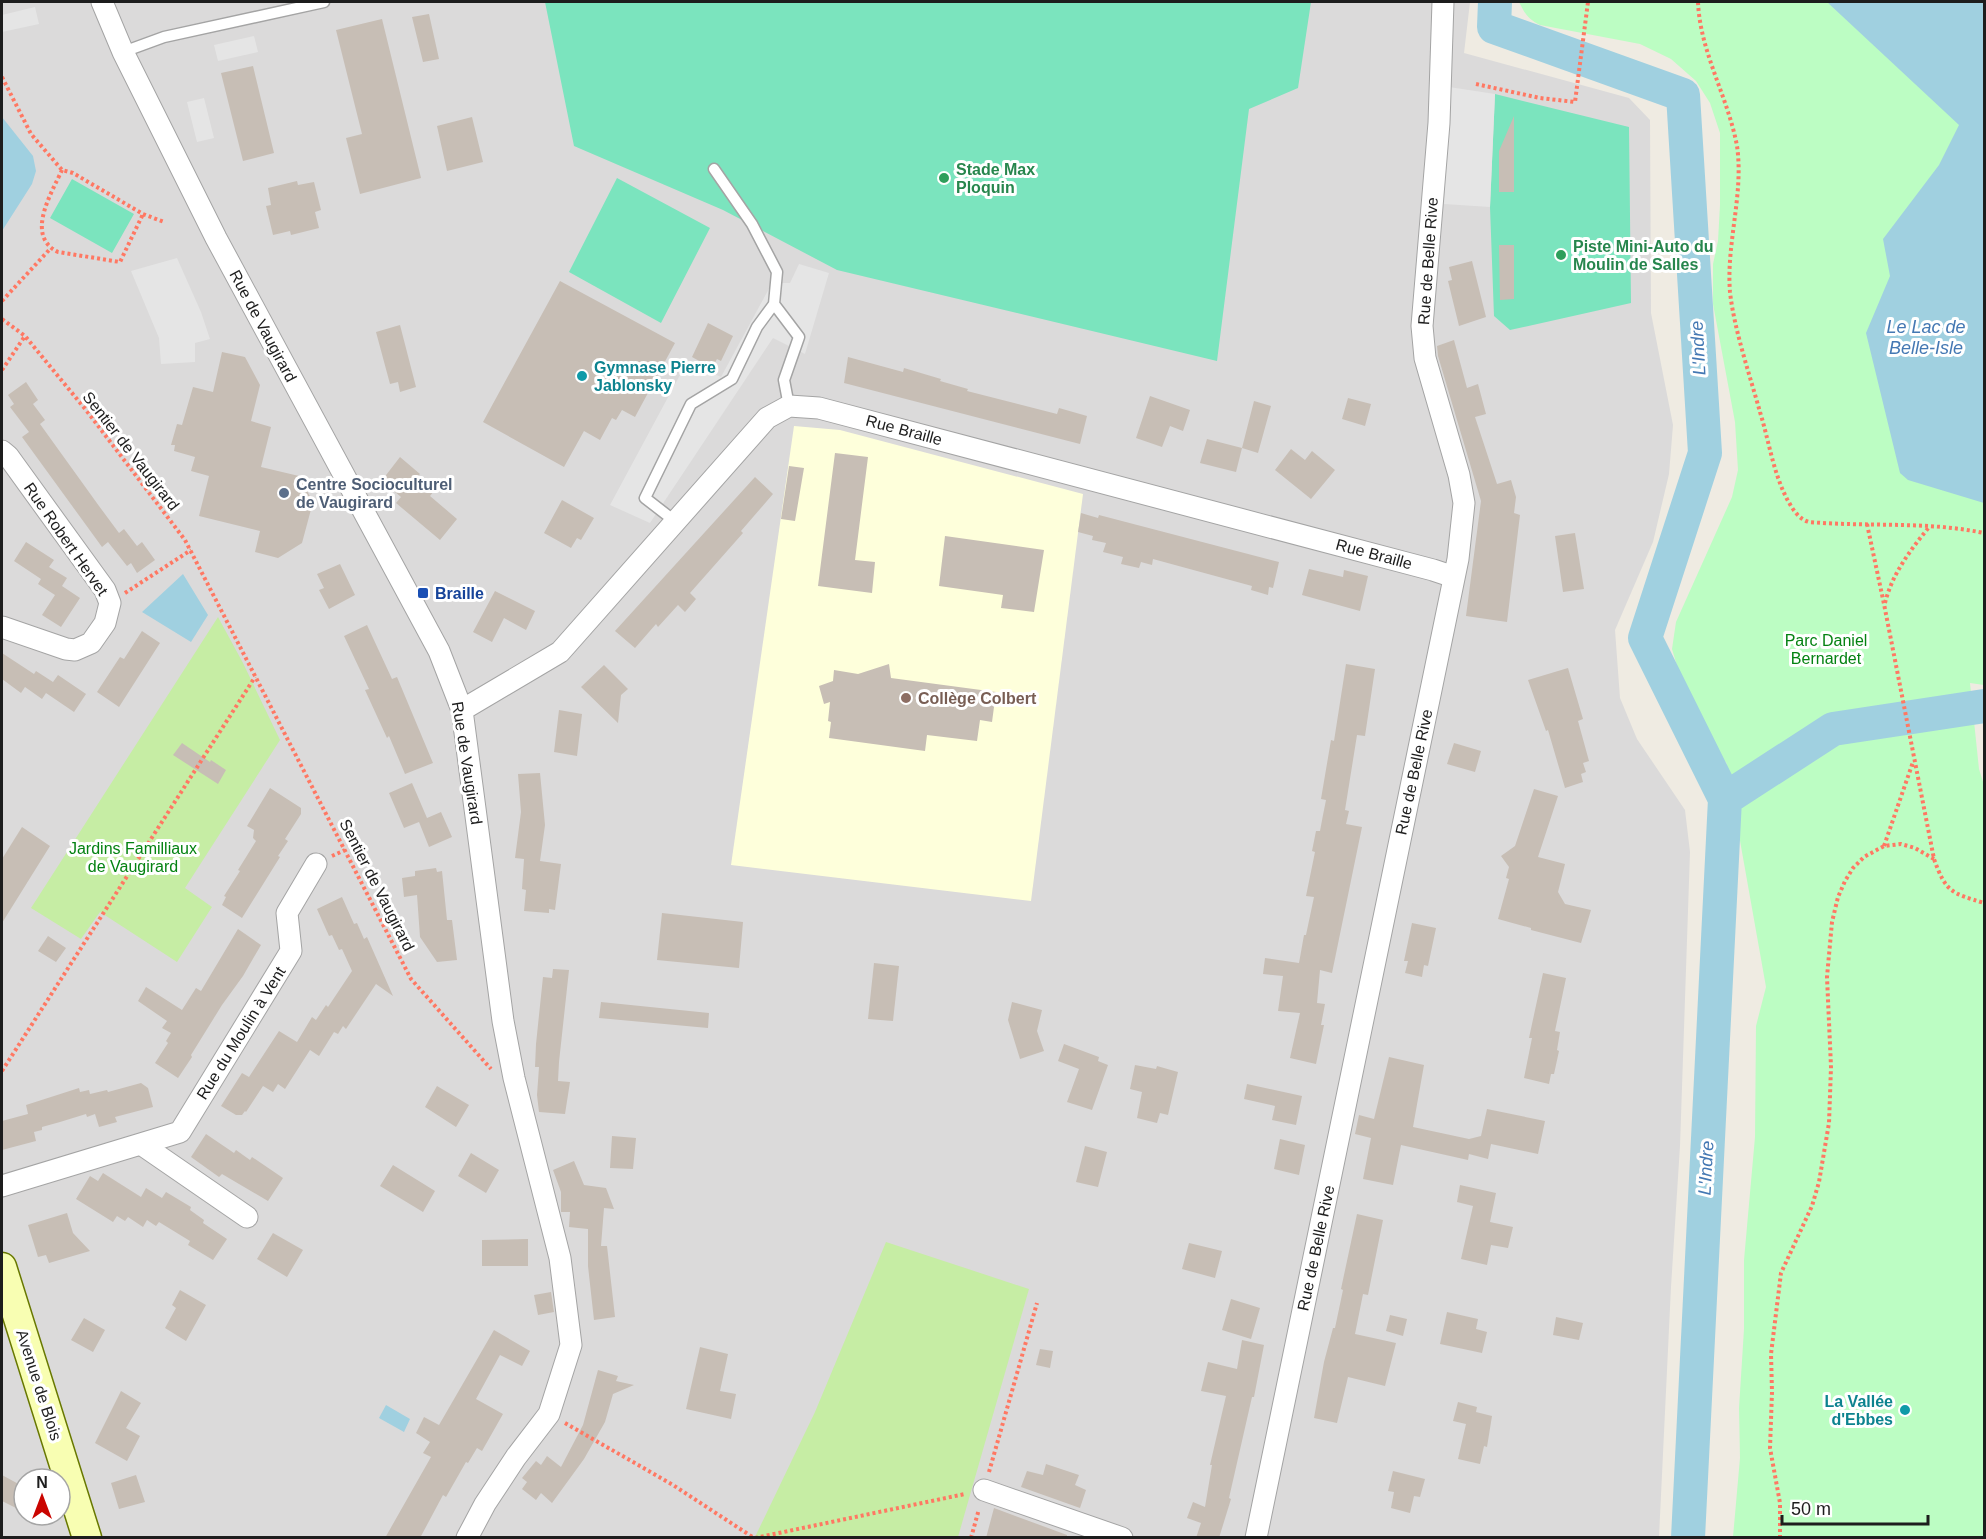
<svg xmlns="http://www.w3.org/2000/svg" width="1986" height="1539" viewBox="0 0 1986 1539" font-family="Helvetica,sans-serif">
<rect width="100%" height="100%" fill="#efebe2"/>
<path fill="#dbdada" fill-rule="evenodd" d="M2,2H1470L1464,53L1629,98L1650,120L1651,313L1673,425L1669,474L1653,542L1615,630L1620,698L1637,739L1685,810L1690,852L1680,1146L1671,1287L1659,1537L2,1538ZM24,1479H60V1515H24Z"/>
<path fill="#feffdb" d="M794,426L840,430L1083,494L1031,901L731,865Z"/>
<path fill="#c6eda4" d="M218,617L243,663L280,740L185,888L212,907L177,962L100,912L81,939L31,908Z
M886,1242L1029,1289L958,1537H755L815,1412Z"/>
<path fill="#bcfdc3" d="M1519,2H1984V685L1970,683L1979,769L1984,785V1537H1733L1740,1458L1739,1408L1744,1329V1260L1755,1137L1756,1026L1766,987L1726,762L1714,758L1699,740L1672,649L1676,622L1732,497L1738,470L1735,422L1713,304V264L1718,241L1720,205V133L1710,103L1696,81L1671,59L1640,44L1540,25C1528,19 1525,14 1519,2Z"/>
<path fill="#7be4be" d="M545,2H1311L1298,88L1249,109L1217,361L837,270L723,210L574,146Z
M1495,94L1629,127L1631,303L1510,330L1494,316L1490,207Z
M617,178L710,228L661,323L569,272Z
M72,179L134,214L112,253L50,218Z"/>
<path fill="#e5e5e5" d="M35,7L39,24L2,32V15Z
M254,36L258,52L218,61L214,45Z
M1449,87L1495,94L1490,207L1444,204Z
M204,98L214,138L197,142L187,102Z
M177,258L201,312L210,339L195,343V362L161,364L159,338L131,271Z
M799,264L829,273L805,354L773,338L650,523L610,505L687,362L721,377L772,283H790Z"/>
<path fill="#a0d0e0" d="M1827,2H1984V503L1908,480L1900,473L1866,333L1890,276L1883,239L1939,165L1959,125Z
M2,117L33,156L36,171L32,184L2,231Z
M183,574L208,615L191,642L142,612Z
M386,1405L410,1419L404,1432L379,1418Z"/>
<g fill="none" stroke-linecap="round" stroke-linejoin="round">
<path stroke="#a0d0e0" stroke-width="34" d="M1495,2L1494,27L1683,95L1705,453L1645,638L1725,799L1688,1538
M1725,799L1833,729L1984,706"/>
</g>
<path fill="#c7beb5" d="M429,14L439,59L423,62L412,17Z
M382,19L421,178L360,194L346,138L362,134L336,30Z
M253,66L274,153L243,161L221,73Z
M1514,116V192H1499V151Z
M472,117L483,162L447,171L437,126Z
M297,181L298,185L314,182L321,210L315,212L319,228L291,235L290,231L273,235L266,206L271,205L268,188Z
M1499,245H1514V299L1500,300Z
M1472,261L1486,317L1459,326L1448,281L1452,280L1449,267Z
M560,281L675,343L635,417L622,410L616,420L612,418L600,440L584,431L564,467L483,422Z
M708,323L733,336L721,361L717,359L712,368L692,357Z
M400,325L416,387L400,392L398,382L390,384L376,332Z
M1454,340L1467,388L1478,384L1486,414L1475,417L1497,484L1511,480L1516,497L1514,513L1520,515L1507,622L1466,616L1481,501L1438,356L1437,346Z
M222,352L245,357L260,385L251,421L271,427L261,467L299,476L313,502L302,543L278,558L255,552L260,531L199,516L209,476L191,471L195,457L174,451L175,445H171L177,424L182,425L193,387L213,392Z
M848,357L903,372L904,368L941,379L940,381L968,389L967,391L1057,414L1059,408L1087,416L1080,444L844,383Z
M26,382L38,400L33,404L45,420L40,424L99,506L119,533L124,529L137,546L142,542L155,560L137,573L131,563L127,566L108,542L102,547L22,437L29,432L10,407L14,404L8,395Z
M1150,396L1190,410L1183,431L1170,426L1162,447L1136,438Z
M1348,398L1371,404L1365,426L1342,419Z
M1254,401L1271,406L1258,453L1242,448Z
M1207,439L1242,448L1236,472L1200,463Z
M1291,449L1305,460L1312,451L1335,470L1311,499L1275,470Z
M835,453L868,457L855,560L875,562L872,593L818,586Z
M400,457L420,474L417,477L434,491L430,496L457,519L440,540L396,503L401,497L388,486L390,484L383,479Z
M789,466L804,468L795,521L781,519Z
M755,477L773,494L741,531L743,533L690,593L696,599L685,612L678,605L658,627L656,624L635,648L615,631Z
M562,500L594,518L581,540L577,538L571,548L544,533Z
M1081,513L1098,518L1099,515L1279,562L1273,588L1269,587L1268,595L1251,590L1252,586L1153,559L1152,565L1141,562L1139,568L1121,564L1123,557L1103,552L1106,543L1092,540L1093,536L1078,532Z
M1575,533L1584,589L1563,592L1555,536Z
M945,536L1044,550L1034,612L1001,608L1003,595L939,586Z
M26,542L54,560L49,567L67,578L62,586L80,598L61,627L42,615L55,595L38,584L41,579L14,561Z
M340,564L355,595L329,609L319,590L324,588L317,574Z
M1309,569L1343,577L1344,570L1368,576L1360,611L1302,595Z
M495,591L535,611L526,630L504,618L492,642L473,632Z
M367,625L392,679L397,677L433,763L405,774L389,736L387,738L365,690L369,689L344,636Z
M142,631L160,643L119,707L97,692L120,657L124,659Z
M2,653L34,674L36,671L53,682L58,675L86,694L74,712L46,693L48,690L42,699L25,687L21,693L2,679Z
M889,664L891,678L996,692L992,722L980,720L977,741L927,735L925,751L829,738L831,722L828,721L830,702L824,704L819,686L833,681L834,670L858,674Z
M1346,664L1375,669L1365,736L1357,735L1345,810L1349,811L1346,824L1362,827L1332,973L1320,970L1317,1003L1325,1004L1321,1025H1324L1316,1064L1290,1058L1300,1013L1278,1011L1283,976L1263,974L1265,958L1299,963L1304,935H1306L1314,897L1306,896L1315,852L1312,851L1316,831H1320L1323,815L1326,800L1321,799L1331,740L1334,741Z
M604,665L628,689L621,695L618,723L581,687Z
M1568,668L1583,719L1578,721L1589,761L1583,763L1586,772L1581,774L1583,782L1565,788L1548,730L1546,731L1528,680Z
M559,710L582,714L577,756L554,752Z
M182,743L210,762L211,760L226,770L218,784L173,755Z
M1454,743L1481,751L1475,772L1447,764Z
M540,773L545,825L540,861L561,864L555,910L549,909V913L524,911L526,890L522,889L524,859L515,858L521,812L518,774Z
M412,783L427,818L441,812L452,837L429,847L419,822L404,828L389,793Z
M270,788L301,808V814L285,839L288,841L278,856L280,857L242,918L222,905L226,897L224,896L240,871L238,870L256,841L253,838L254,830L247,826Z
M1534,789L1558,796L1538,857L1565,864L1558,892L1565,904L1591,910L1581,943L1531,930V928L1498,919L1509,879L1506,878L1509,867L1501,856L1515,846Z
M22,827L50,846L2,923V859Z
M436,868L437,872L442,871L447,920H452L457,960L437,962L420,937L417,895L404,897L402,878L415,876V871Z
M342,897L354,924L357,923L364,939L367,937L393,996L376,984L346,1029L343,1026L338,1034L334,1032L319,1056L310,1050L285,1089L278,1084L273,1092L263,1086L246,1112L245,1111L242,1115H236L221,1106L242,1073L249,1077L279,1031L297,1042L312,1017L316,1020L326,1005L328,1007L352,971L342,949L339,950L332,935L329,936L317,909Z
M662,913L743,922L739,968L657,960Z
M1412,923L1436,928L1428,966L1424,965L1422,977L1405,973L1408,961H1404Z
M238,929L261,945L243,976L222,1005L191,1055L192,1057L178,1078L155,1063L168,1043L166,1041L171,1033L162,1028L167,1021L138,1001L146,987L182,1010L196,988L201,991Z
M48,936L66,948L56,962L38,951Z
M874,963L899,966L893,1021L868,1019Z
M553,969L569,970L559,1062L558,1081L570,1082L565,1114L539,1112L537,1095L539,1067H535L536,1044L543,977L552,978Z
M1543,973L1566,978L1555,1031L1560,1032L1557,1050L1559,1051L1554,1074H1551L1549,1084L1524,1078L1532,1038H1529Z
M601,1002L709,1013L708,1028L599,1018Z
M1012,1002L1042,1010L1037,1031L1044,1051L1020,1059L1008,1020Z
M1064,1044L1099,1057L1098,1061L1108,1065L1092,1110L1067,1102L1079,1069L1058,1061Z
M1389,1057L1424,1065L1413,1127L1469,1139L1481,1136L1487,1109L1545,1121L1538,1154L1491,1144L1488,1159L1469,1154L1468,1160L1401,1145L1393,1185L1363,1179L1371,1138L1355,1134L1359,1115L1374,1119Z
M1135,1065L1156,1069L1157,1066L1178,1072L1168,1115L1160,1113L1157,1123L1137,1118L1142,1092L1130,1089Z
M141,1083L148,1088L153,1107L115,1117L117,1122L99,1127L95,1114L87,1117L86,1114L60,1122L42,1127V1130L34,1132L36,1141L2,1150V1121L28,1114L26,1105L79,1088L80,1092L89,1090L90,1094L107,1090L108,1092Z
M1247,1084L1302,1096L1296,1125L1272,1120L1275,1106L1244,1099Z
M437,1086L469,1105L456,1127L425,1107Z
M206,1134L234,1153L236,1150L250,1160L252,1157L283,1178L268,1201L222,1174L219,1177L191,1157Z
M612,1136L636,1138L633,1169L610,1168Z
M1280,1139L1305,1145L1299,1175L1274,1169Z
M1085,1146L1107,1152L1098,1187L1076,1182Z
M471,1153L499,1170L486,1193L458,1176Z
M574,1161L584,1185L606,1188L614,1209L604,1208L601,1246H607L615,1317L594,1320L588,1266V1229L569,1227L570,1212H561V1192L553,1170Z
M393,1165L435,1191L423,1212L380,1186Z
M103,1173L141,1197L146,1188L162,1198L166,1192L191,1207L190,1210L204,1220L203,1223L227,1239L213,1260L188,1245L190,1241L159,1222L156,1226L147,1220L143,1227L128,1217L125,1221L117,1216L113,1222L76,1199L90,1176L98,1181Z
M1460,1185L1496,1193L1490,1222L1513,1227L1508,1248L1491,1245L1487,1265L1461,1259L1473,1206L1457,1202Z
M67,1213L73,1233L90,1251L49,1263L46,1255L38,1257L28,1225Z
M1357,1214L1383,1220L1368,1295L1363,1294L1355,1334L1396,1343L1385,1386L1348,1377L1337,1423L1314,1418L1324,1362L1333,1328H1335L1343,1290L1341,1289Z
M273,1233L303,1250L287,1277L257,1259Z
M528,1239V1266H482V1240Z
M1189,1243L1222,1251L1215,1278L1182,1269Z
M180,1290L206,1305L186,1341L165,1328L176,1308L172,1305Z
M551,1292L554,1312L538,1315L534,1295Z
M1231,1299L1260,1308L1251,1339L1222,1330Z
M1447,1312L1478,1319L1476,1329L1487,1332L1482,1353L1440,1344Z
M1390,1315L1407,1319L1403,1336L1386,1331Z
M1556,1317L1583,1323L1579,1340L1553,1335Z
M84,1318L105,1330L93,1352L71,1340Z
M494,1330L530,1351L522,1366L500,1355L476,1399L503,1414L482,1451L477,1448L468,1463L466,1462L446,1497L443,1495L420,1538H385L431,1457L423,1453L430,1442L416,1433L424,1417L439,1425Z
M1242,1340L1264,1345L1254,1397H1252L1229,1498L1231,1499L1219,1538H1196L1201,1523L1187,1518L1193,1502L1205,1507L1212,1465H1210L1226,1396L1201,1391L1208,1362L1237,1369Z
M700,1347L728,1354L720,1391L736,1394L731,1419L686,1409Z
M1040,1349L1053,1351L1050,1368L1036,1365Z
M598,1370L618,1376L616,1381L634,1385L613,1394L605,1422L584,1459L552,1503L541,1493L536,1500L522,1489L527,1482L522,1478L536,1461L541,1465L547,1456L561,1467L583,1425Z
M121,1391L141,1403L126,1428L140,1436L127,1461L95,1443Z
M1458,1402L1477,1407L1476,1412L1492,1416L1487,1447L1484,1446L1480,1464L1458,1459L1466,1424L1453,1421Z
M1046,1464L1079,1475L1075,1485L1086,1490L1080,1508L1021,1487L1027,1471L1043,1475Z
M1393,1471L1425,1479L1420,1497L1414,1496L1410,1513L1391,1508L1394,1492L1388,1491Z
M2,1475L24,1487V1512L2,1501Z
M136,1475L145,1502L119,1509L111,1483Z
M994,1508L1067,1535V1538H986Z"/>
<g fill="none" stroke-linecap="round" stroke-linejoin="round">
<g stroke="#a4a4a4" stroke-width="13">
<path id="lane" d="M123,52L164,37L324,2
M714,169L752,224L777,272L774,304L799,337L784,380L789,406
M676,522L645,498L691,404L732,379L757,327L774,304"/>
</g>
<g stroke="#a4a4a4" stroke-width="23">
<path id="street" d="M102,2L123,52L216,238L439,651L462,710L503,1021L514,1078L560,1258L571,1345L549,1414L516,1457L485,1504L467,1538
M2,451L8,456L105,590L110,603L105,623L91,643L75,650L66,649L2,627
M462,710L560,652L767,418L789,406L819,408L1433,570L1454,577
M141,1144L247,1217
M2,1186L180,1132L291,951L287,913L316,864
M984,1490L1122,1538
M1256,1538L1458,559L1464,503L1459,475L1425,358L1422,326L1439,123L1443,2"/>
</g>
<g stroke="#687800" stroke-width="31">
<path id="secondary" d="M2,1267L87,1538"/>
</g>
<path stroke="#ff7863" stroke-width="4" stroke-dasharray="3 3" stroke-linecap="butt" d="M1698,2C1700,52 1728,97 1737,146C1744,194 1726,244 1730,292C1734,329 1750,376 1760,412C1769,441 1773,472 1787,499C1792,508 1798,519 1809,522C1867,527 1927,521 1984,533
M2,77L31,134L62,170L73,173L143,214L164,222
M1476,84L1540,98L1575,102L1588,2
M62,170C51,194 25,236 58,252L120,262L143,214
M2,301L50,249
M2,319L25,336L86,410L185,540L411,979L491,1069
M2,370L25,336
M1867,524L1884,604L1934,859C1946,893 1952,893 1984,903
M125,593L191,550
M1885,603C1892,574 1911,549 1930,526
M1884,846L1913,762
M332,856L345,850
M2,1071L255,677
M565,1423L673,1485L754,1538
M989,1472L1037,1303
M755,1538L965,1494
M971,1538L979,1509
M1780,1538V1503L1770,1448L1772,1392L1771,1354L1781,1273L1812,1206L1819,1182L1829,1123L1831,1067L1827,977L1832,922L1838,897L1845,881L1853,868L1864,857L1884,846L1901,844L1915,848L1934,859"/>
<use href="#lane" stroke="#fff" stroke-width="10"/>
<use href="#street" stroke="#fff" stroke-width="21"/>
<use href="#secondary" stroke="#f8feb2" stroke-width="28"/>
</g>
<g fill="#2e9e5b" stroke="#fff" stroke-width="2">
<circle cx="944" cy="178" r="6"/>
<circle cx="1561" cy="255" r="6"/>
</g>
<g fill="#0f9aa8" stroke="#fff" stroke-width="2">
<circle cx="582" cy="376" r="6"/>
<circle cx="1905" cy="1410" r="6"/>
</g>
<circle fill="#5c6f8a" stroke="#fff" stroke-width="2" cx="284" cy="493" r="6"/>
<rect fill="#1a4fb4" stroke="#fff" stroke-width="2" x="417" y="587" width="12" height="12" rx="3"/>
<circle fill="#8d6e63" stroke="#fff" stroke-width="2" cx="906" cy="698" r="6"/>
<g text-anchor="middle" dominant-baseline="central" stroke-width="6" stroke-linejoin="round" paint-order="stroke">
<g font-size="16" font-weight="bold" fill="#27864d" stroke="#fff" text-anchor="start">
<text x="956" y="169">Stade Max<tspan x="956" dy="18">Ploquin</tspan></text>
<text x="1573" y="246">Piste Mini-Auto du<tspan x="1573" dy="18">Moulin de Salles</tspan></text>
</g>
<g font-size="16" fill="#1d1d1d" stroke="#fff">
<text transform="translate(1428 261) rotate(-86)">Rue de Belle Rive</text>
<text transform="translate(263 326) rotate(62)">Rue de Vaugirard</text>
<text transform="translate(904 430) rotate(15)">Rue Braille</text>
<text transform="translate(131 451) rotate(52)">Sentier de Vaugirard</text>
<text transform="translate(66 539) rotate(55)">Rue Robert Hervet</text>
<text transform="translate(1374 554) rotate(15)">Rue Braille</text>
<text transform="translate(467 763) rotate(81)">Rue de Vaugirard</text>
<text transform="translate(1414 772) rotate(-78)">Rue de Belle Rive</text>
<text transform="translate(377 885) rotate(63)">Sentier de Vaugirard</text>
<text transform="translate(241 1033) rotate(-58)">Rue du Moulin à Vent</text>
<text transform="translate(1316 1248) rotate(-78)">Rue de Belle Rive</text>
<text transform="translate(39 1385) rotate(72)">Avenue de Blois</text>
</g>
<g font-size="16" font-weight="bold" fill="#0d838f" stroke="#fff" text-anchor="start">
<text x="594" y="367">Gymnase Pierre<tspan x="594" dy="18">Jablonsky</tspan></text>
<text x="1893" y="1401" text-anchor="end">La Vallée<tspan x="1893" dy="18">d'Ebbes</tspan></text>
</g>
<g font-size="16" font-weight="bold" fill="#4e5e75" stroke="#fff" text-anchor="start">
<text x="296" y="484">Centre Socioculturel<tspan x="296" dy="18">de Vaugirard</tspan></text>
</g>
<g font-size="16" font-weight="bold" fill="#164399" stroke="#fff" text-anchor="start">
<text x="435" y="593">Braille</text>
</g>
<g font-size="16" fill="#048212" stroke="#fff">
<text x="1826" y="640">Parc Daniel<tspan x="1826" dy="18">Bernardet</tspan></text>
<text x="133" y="848">Jardins Familliaux<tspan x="133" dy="18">de Vaugirard</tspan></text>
</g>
<g font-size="16" font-weight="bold" fill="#785e54" stroke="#fff" text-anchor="start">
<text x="918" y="698">Collège Colbert</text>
</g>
<g font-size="18" font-style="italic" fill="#4478b3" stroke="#fff">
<text x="1926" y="327">Le Lac de<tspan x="1926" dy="21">Belle-Isle</tspan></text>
<text transform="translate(1698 348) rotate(-93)">L'Indre</text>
<text transform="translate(1706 1168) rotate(-87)">L'Indre</text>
</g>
</g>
<rect width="1986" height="1539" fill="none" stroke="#1d1d1d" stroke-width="6"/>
<g transform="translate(42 1497)"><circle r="28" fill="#ffffff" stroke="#a5a5a5" stroke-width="1.5"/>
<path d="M0-4.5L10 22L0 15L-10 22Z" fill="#ca0500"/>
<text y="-9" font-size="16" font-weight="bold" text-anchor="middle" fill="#1d1d1d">N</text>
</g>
<path d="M1782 1515v9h146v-9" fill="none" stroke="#1d1d1d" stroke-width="3"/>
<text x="1791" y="1515" font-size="18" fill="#1d1d1d" stroke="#ffffff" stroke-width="4.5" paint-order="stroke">50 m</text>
</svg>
